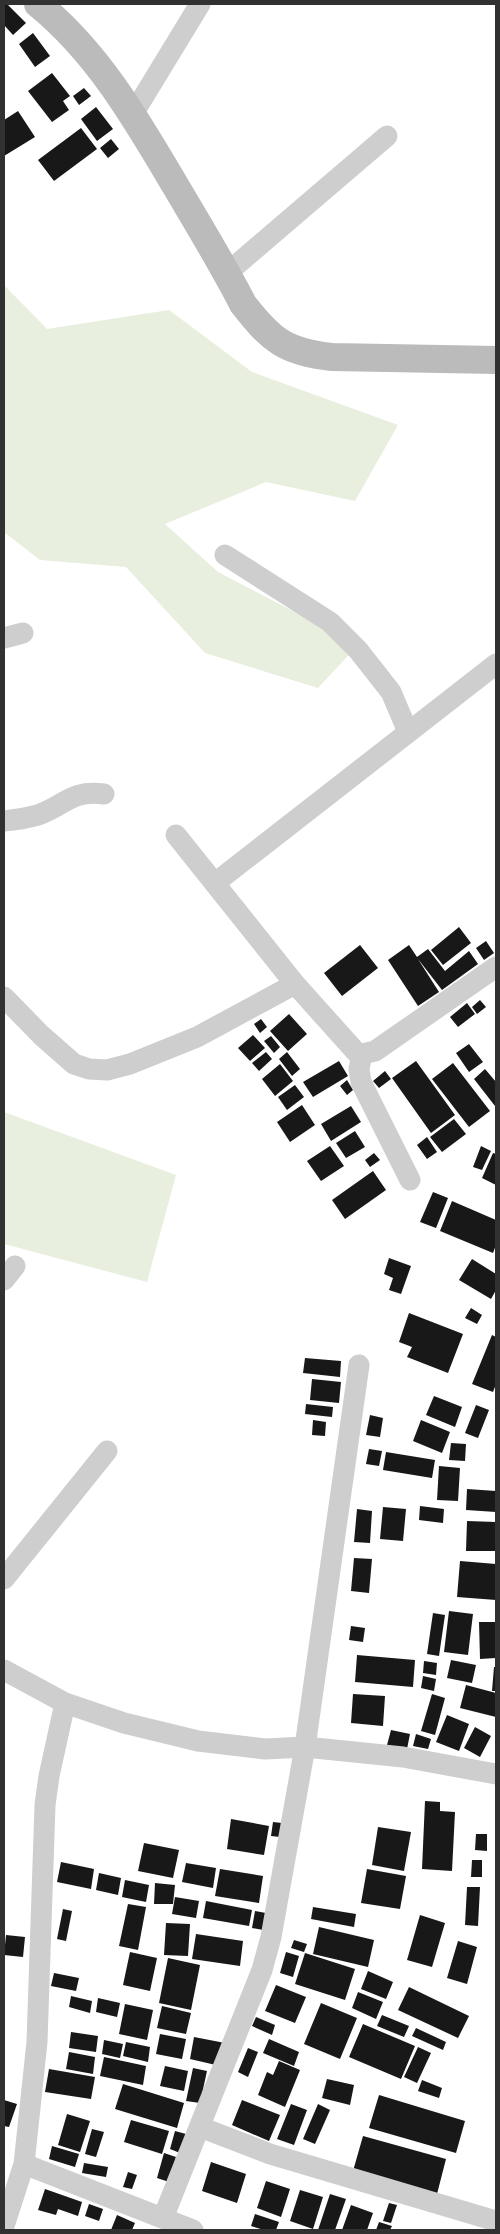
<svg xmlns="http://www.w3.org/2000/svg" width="500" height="2234" viewBox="0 0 500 2234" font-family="Poppins,sans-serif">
<rect width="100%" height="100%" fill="#fff"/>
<path fill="#e8efde" d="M4,285L47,329L169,310L252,372L398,425L355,501L266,482L165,524L218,572L358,645L318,688L205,653L126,567L40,560L4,532Z
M4,1112L176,1175L147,1282L4,1244Z"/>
<path fill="#181818" d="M4,4H7L26,23L13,35L4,25Z
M33,33L50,56L35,67L19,44Z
M52,73L70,96L63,101L69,110L52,122L28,91Z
M84,88L91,96L79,105L73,96Z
M96,107L113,129L97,141L81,119Z
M18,111L35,137L4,156V120Z
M81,128L97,149L54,181L38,160Z
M111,139L119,149L108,158L100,148Z
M459,927L471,943L443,965L431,950Z
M486,941L494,953L484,960L476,948Z
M360,945L378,968L342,996L324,973Z
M409,945L417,957L428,949L445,971L469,951L478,964L442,990L418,959L439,992L418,1006L388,960Z
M480,1000L486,1007L477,1014L472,1007Z
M467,1003L475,1014L458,1027L450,1017Z
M289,1014L307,1034L288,1051L270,1031Z
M261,1019L267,1027L260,1033L254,1024Z
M253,1035L265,1048L250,1061L238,1048Z
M271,1036L280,1047L274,1053L264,1041Z
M469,1044L483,1062L469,1072L456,1053Z
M266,1052L272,1059L259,1071L252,1063Z
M287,1052L300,1069L292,1076L279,1059Z
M339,1061L348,1076L313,1097L303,1082Z
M416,1061L455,1115L431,1133L392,1078Z
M453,1063L490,1111L469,1127L432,1079Z
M280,1064L293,1081L275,1096L262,1079Z
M485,1069L496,1082L495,1106L474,1079Z
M385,1071L391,1079L379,1088L373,1081Z
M347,1080L353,1090L347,1095L340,1086Z
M295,1085L304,1097L287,1110L278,1097Z
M302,1105L315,1125L290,1142L277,1122Z
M351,1106L361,1122L331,1141L321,1124Z
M454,1119L466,1134L442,1152L430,1137Z
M355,1131L365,1147L346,1158L336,1143Z
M427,1137L437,1152L427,1159L417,1145Z
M330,1146L344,1166L321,1181L307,1161Z
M481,1146L491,1151L482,1170L473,1167Z
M374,1153L380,1160L370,1167L365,1160Z
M493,1153L496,1154V1185L482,1178Z
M373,1171L386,1190L345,1219L332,1200Z
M433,1192L448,1198L436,1228L420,1222Z
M452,1201L496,1220V1245L493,1253L440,1231Z
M389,1258L411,1266L401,1294L389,1290L393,1278L384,1274Z
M472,1259L496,1274V1290L491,1299L459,1280Z
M471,1308L482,1315L477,1324L465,1318Z
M409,1313L463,1334L448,1373L407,1357L412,1347L399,1342Z
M492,1335L496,1337V1384L493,1392L472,1384Z
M305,1358L341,1361L340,1377L303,1373Z
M312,1379L341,1382L339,1403L310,1400Z
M434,1396L462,1407L455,1427L426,1415Z
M306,1404L333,1407L332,1417L305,1414Z
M476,1405L489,1410L478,1438L465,1433Z
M370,1415L383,1418L380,1437L366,1435Z
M313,1420L326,1422L325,1436L312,1435Z
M421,1420L450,1432L442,1453L413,1441Z
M451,1443L466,1444L465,1461L449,1460Z
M369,1449L382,1451L379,1466L366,1464Z
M386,1452L435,1460L432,1478L383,1470Z
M439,1466L460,1468L458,1501L437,1500Z
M467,1489L496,1491V1512L466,1510Z
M420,1506L444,1509L443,1523L419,1520Z
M383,1507L406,1509L403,1541L380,1539Z
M357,1509L372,1511L370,1543L354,1542Z
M467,1521L496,1522V1551H466Z
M354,1558L372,1559L369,1593L351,1591Z
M460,1561L496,1564V1600L457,1597Z
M449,1611L473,1614L468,1655L444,1652Z
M433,1613L445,1615L439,1656L427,1654Z
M479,1622H496V1658L480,1659Z
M351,1626L365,1628L363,1642L349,1640Z
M357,1655L415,1660L413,1687L355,1682Z
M451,1660L476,1665L472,1683L447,1678Z
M424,1661L437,1663L436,1675L423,1673Z
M494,1667H496V1691H492Z
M423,1676L436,1679L434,1691L421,1688Z
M466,1685L496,1693V1717L460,1708Z
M353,1694L385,1696L383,1726L351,1723Z
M432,1694L445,1698L435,1735L421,1731Z
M447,1715L469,1724L459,1751L436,1742Z
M475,1727L491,1736L480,1757L464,1748Z
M391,1730L410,1734L407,1749L387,1745Z
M416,1734L431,1739L428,1749L413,1746Z
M425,1801L440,1802V1811L455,1812L452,1871L422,1869Z
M231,1819L269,1826L264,1855L227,1849Z
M273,1822L282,1823L280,1837L271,1836Z
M378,1827L411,1832L404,1871L372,1865Z
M476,1834H487V1851L475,1850Z
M144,1843L179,1850L173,1878L138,1871Z
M472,1860H482V1877H471Z
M61,1862L94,1869L91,1889L57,1882Z
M186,1863L216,1868L213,1888L182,1882Z
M220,1869L263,1876L259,1903L215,1896Z
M367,1869L406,1876L400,1909L361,1903Z
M99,1873L121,1878L118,1895L96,1890Z
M125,1880L149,1885L146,1902L122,1897Z
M155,1883L175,1885L173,1904H154Z
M467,1887H480L478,1926L465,1925Z
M175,1897L199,1901L196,1918L172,1914Z
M206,1901L252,1910L249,1926L203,1918Z
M128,1904L146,1907L138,1950L119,1946Z
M313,1907L356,1914L354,1927L311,1919Z
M63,1909L72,1911L66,1941L57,1939Z
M255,1911L266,1913L263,1930L252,1928Z
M420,1915L445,1923L432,1967L407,1960Z
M166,1923L190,1924L188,1956L164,1955Z
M319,1927L374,1940L368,1967L313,1954Z
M196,1934L243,1941L240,1966L192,1959Z
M6,1935L25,1937L23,1957L4,1955Z
M294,1940L307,1944L304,1952L291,1948Z
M458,1941L477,1947L467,1984L447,1978Z
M130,1952L157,1958L150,1991L123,1985Z
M286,1952L299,1956L293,1977L280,1973Z
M305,1953L355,1969L345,2000L295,1984Z
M168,1958L200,1965L191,2010L159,2003Z
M368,1971L393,1982L386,1999L361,1989Z
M54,1973L79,1978L76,1991L51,1986Z
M276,1985L306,1997L295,2023L265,2011Z
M409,1987L469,2016L458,2038L398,2010Z
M358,1992L383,2002L376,2019L352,2008Z
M71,1996L92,2001L90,2013L69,2007Z
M98,1998L120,2003L117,2017L96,2012Z
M321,2003L357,2018L340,2059L304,2044Z
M125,2004L153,2010L147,2040L119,2034Z
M162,2006L191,2013L186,2034L157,2028Z
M382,2015L409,2026L404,2037L377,2026Z
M256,2017L275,2025L272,2035L252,2026Z
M363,2024L415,2046L401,2079L349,2057Z
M416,2028L446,2042L443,2050L412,2036Z
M71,2032L98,2036L96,2052L69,2048Z
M160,2034L186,2039L182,2059L156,2054Z
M194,2037L225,2043L220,2066L190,2059Z
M269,2039L299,2052L294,2066L263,2053Z
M104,2040L123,2044L120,2058L102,2054Z
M126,2042L150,2047L148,2062L123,2056Z
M418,2047L431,2053L417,2083L404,2077Z
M248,2048L258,2052L248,2077L238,2072Z
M69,2052L95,2057L93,2074L66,2069Z
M104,2057L146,2066L143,2085L100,2076Z
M279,2061L300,2070L285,2107L258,2095L267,2072L273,2075Z
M165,2066L188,2071L184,2091L160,2086Z
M193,2068L207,2071L200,2103L186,2101Z
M49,2069L95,2077L91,2099L45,2092Z
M327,2079L354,2085L350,2105L322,2098Z
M422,2080L442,2088L439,2098L418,2091Z
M123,2084L184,2103L177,2128L115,2109Z
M379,2095L465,2121L456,2153L369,2128Z
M4,2100L17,2104L9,2127L4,2126Z
M242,2100L280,2115L269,2141L232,2125Z
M291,2104L307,2110L294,2145L277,2139Z
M318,2104L330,2110L315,2144L303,2139Z
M67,2114L90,2121L80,2152L58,2145Z
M131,2120L169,2131L162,2154L124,2142Z
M92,2129L104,2132L96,2157L85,2154Z
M175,2131L186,2134L180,2153L170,2149Z
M363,2136L446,2159L437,2194L353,2171Z
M52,2146L79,2154L75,2167L49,2159Z
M164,2153L176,2157L169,2182L157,2178Z
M211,2162L246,2174L237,2203L202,2191Z
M84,2163L108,2167L106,2177L82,2173Z
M128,2172L137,2175L132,2189L123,2187Z
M266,2181L290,2189L281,2217L257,2208Z
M45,2189L82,2202L78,2216L58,2209L56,2215L38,2210Z
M300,2190L323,2197L313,2229L290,2221Z
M330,2194L346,2199L335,2230H318Z
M389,2203L397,2205L391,2223L383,2221Z
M89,2204L103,2209L99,2221L85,2216Z
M351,2205L373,2213L367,2230H342Z
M255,2214L279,2222L276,2230H264L251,2226Z
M117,2215L135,2223L132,2230H111Z
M379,2222L392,2226L390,2230H376Z"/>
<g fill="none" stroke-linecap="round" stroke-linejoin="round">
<path stroke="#cecece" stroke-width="21" d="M133,114L200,4
M227,273L387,136
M225,555L330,622L358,650L391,692L408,732
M4,638L23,633
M4,821C15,820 27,818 38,815C66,805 70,790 104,794
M176,835L295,984L356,1052L362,1054L375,1051L496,967
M215,883L496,664
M4,997L41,1035L74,1064L89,1069L107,1070L130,1064L197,1037L295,984
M362,1054L359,1069L361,1082L410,1180
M4,1280L15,1266
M4,1579L107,1451
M4,1670L65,1703L124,1723L198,1741L265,1749L305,1747L403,1757L496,1774
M200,2127L270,2154L496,2221
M24,2164L193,2230
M163,2218L262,1970L271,1937L305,1747L359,1365
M4,2226L24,2164L37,2042L45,1805L49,1776L65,1703"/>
<path stroke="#bbb" stroke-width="28" d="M38,4C98,53 136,119 175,185C198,224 222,263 243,304C271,340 285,352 332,357L496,360"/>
</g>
<rect width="500" height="2234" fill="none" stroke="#313131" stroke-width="10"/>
</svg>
